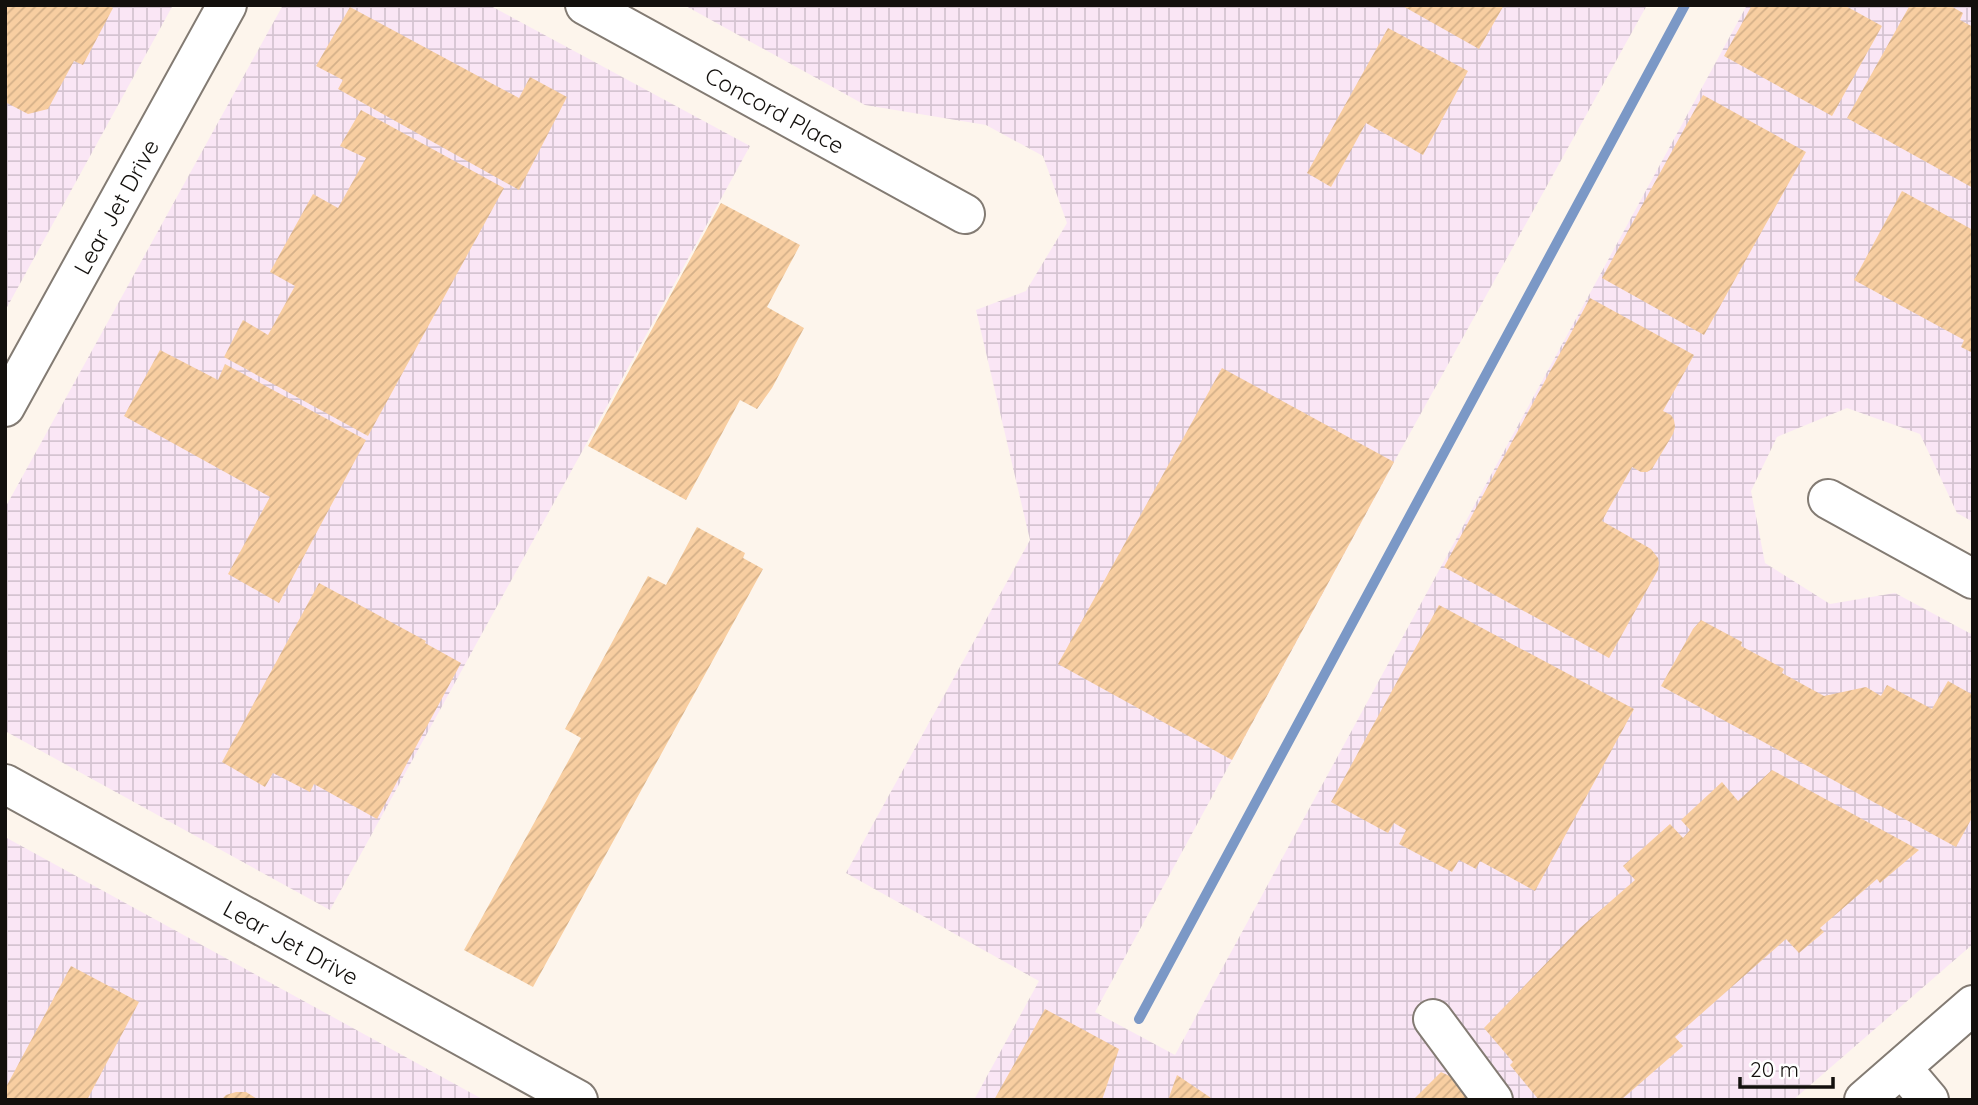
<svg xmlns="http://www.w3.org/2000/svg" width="1978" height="1105" viewBox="0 0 1978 1105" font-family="Quicksand,sans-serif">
<defs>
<pattern id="industrial-grid" width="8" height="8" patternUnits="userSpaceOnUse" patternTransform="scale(1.75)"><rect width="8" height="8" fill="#fae6f5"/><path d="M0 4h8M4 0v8" fill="none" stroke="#d5c4d1"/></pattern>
<pattern id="building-hatch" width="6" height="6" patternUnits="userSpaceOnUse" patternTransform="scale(1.75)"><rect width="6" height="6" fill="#f8cea1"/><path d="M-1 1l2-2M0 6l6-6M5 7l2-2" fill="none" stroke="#d4b089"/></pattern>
</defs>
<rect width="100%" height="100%" fill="#fdf5ec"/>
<path fill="url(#industrial-grid)" d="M5,5H173L5,311Z
M283,5H489L750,146L330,910L5,731V508Z
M684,5H1647L1394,462L1095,1012L1175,1055L1747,5H1973V522L1957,513L1920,434L1847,408L1777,437L1751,491L1765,563L1830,604L1895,593L1973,635V944L1793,1100H974L1039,981L846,873L1030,540L976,310L1026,291L1067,223L1043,156L986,125L865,105Z
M5,837L484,1100H5Z"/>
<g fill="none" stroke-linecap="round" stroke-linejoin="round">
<path stroke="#7b98c6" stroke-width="10" d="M1139,1019L1685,5"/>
</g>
<path fill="url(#building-hatch)" d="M5,5H108L113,8L83,65L74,61L48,109L28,114L5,102Z
M1401,5H1504L1479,49Z
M1752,5H1844L1882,26L1832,116L1724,56Z
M1910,5H1949L1963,13L1960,20L1973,27V188L1847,118Z
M350,7L519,98L530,77L567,97L519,190L338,89L343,80L316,66Z
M1388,28L1468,71L1423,155L1366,123L1331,187L1307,173Z
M1703,95L1806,152L1704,335L1602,278Z
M361,110L504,188L368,436L224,357L243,320L268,335L295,286L270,272L313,194L338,208L366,158L340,146Z
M1902,191L1973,230V353L1961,347L1964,340L1854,280Z
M721,203L800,245L767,307L804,328L772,388L757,409L740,400L686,500L588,446Z
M1590,298L1694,355L1663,411L1671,415L1674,420L1675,427L1673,434L1652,469L1647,472H1641L1632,467L1602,521L1651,549L1658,558L1659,563L1658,570L1609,658L1444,567Z
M160,350L218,380L225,364L366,440L279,603L228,574L270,497L124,416Z
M1222,368L1394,462L1232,760L1058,664Z
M697,527L745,553L743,558L763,569L533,987L464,950L581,738L565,729L648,576L666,585Z
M319,583L426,641L425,643L461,663L377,819L314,784L310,792L273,773L265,787L222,762Z
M1439,605L1634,709L1535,891L1480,861L1476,869L1459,860L1452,872L1399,844L1406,830L1394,823L1388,833L1331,802Z
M1701,620L1742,642L1741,646L1784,669L1782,673L1824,696L1866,687L1881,696L1887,685L1932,709L1948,681L1973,695V816L1956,847L1661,686L1693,629Z
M1772,770L1919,850L1880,883L1877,879L1820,928L1824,932L1799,953L1786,939L1675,1037L1683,1046L1621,1100H1539L1510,1065L1513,1062L1484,1028L1580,928L1635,880L1623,866L1670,824L1683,838L1690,830L1681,820L1722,782L1738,801Z
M71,966L139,1002L87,1100H5V1089Z
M1045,1009L1119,1049L1102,1100H994Z
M1441,1072L1458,1080L1472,1100H1413Z
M1177,1075L1214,1100H1168Z
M236,1092H246L259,1100H221L226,1095Z"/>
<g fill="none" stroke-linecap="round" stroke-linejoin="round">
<g stroke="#837b73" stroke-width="42">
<g id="minor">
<path id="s1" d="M585,5L965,214"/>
<path id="s2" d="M5,407L227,5"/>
<path d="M1828,499L1973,579"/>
<path id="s3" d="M5,784L578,1100"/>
<path d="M1433,1019L1493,1100"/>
<path d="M1902,1068L1929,1100"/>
<path d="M1864,1100L1973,1005"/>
</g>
</g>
<use href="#minor" stroke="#fff" stroke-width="38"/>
</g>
<g text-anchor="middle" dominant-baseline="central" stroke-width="7" stroke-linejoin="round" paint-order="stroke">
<g font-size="23" fill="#13100d" stroke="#fff">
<text stroke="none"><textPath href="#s1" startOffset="217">Concord Place</textPath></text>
<text stroke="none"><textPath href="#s2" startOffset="229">Lear Jet Drive</textPath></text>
<text stroke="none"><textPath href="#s3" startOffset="327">Lear Jet Drive</textPath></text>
</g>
</g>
<rect width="1978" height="1105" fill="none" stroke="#13100d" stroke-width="14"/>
<path d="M1740 1077v10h93v-10" fill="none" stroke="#13100d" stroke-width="3.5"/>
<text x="1750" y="1077" font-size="21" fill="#13100d" stroke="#ffffff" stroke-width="5" paint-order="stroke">20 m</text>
</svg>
